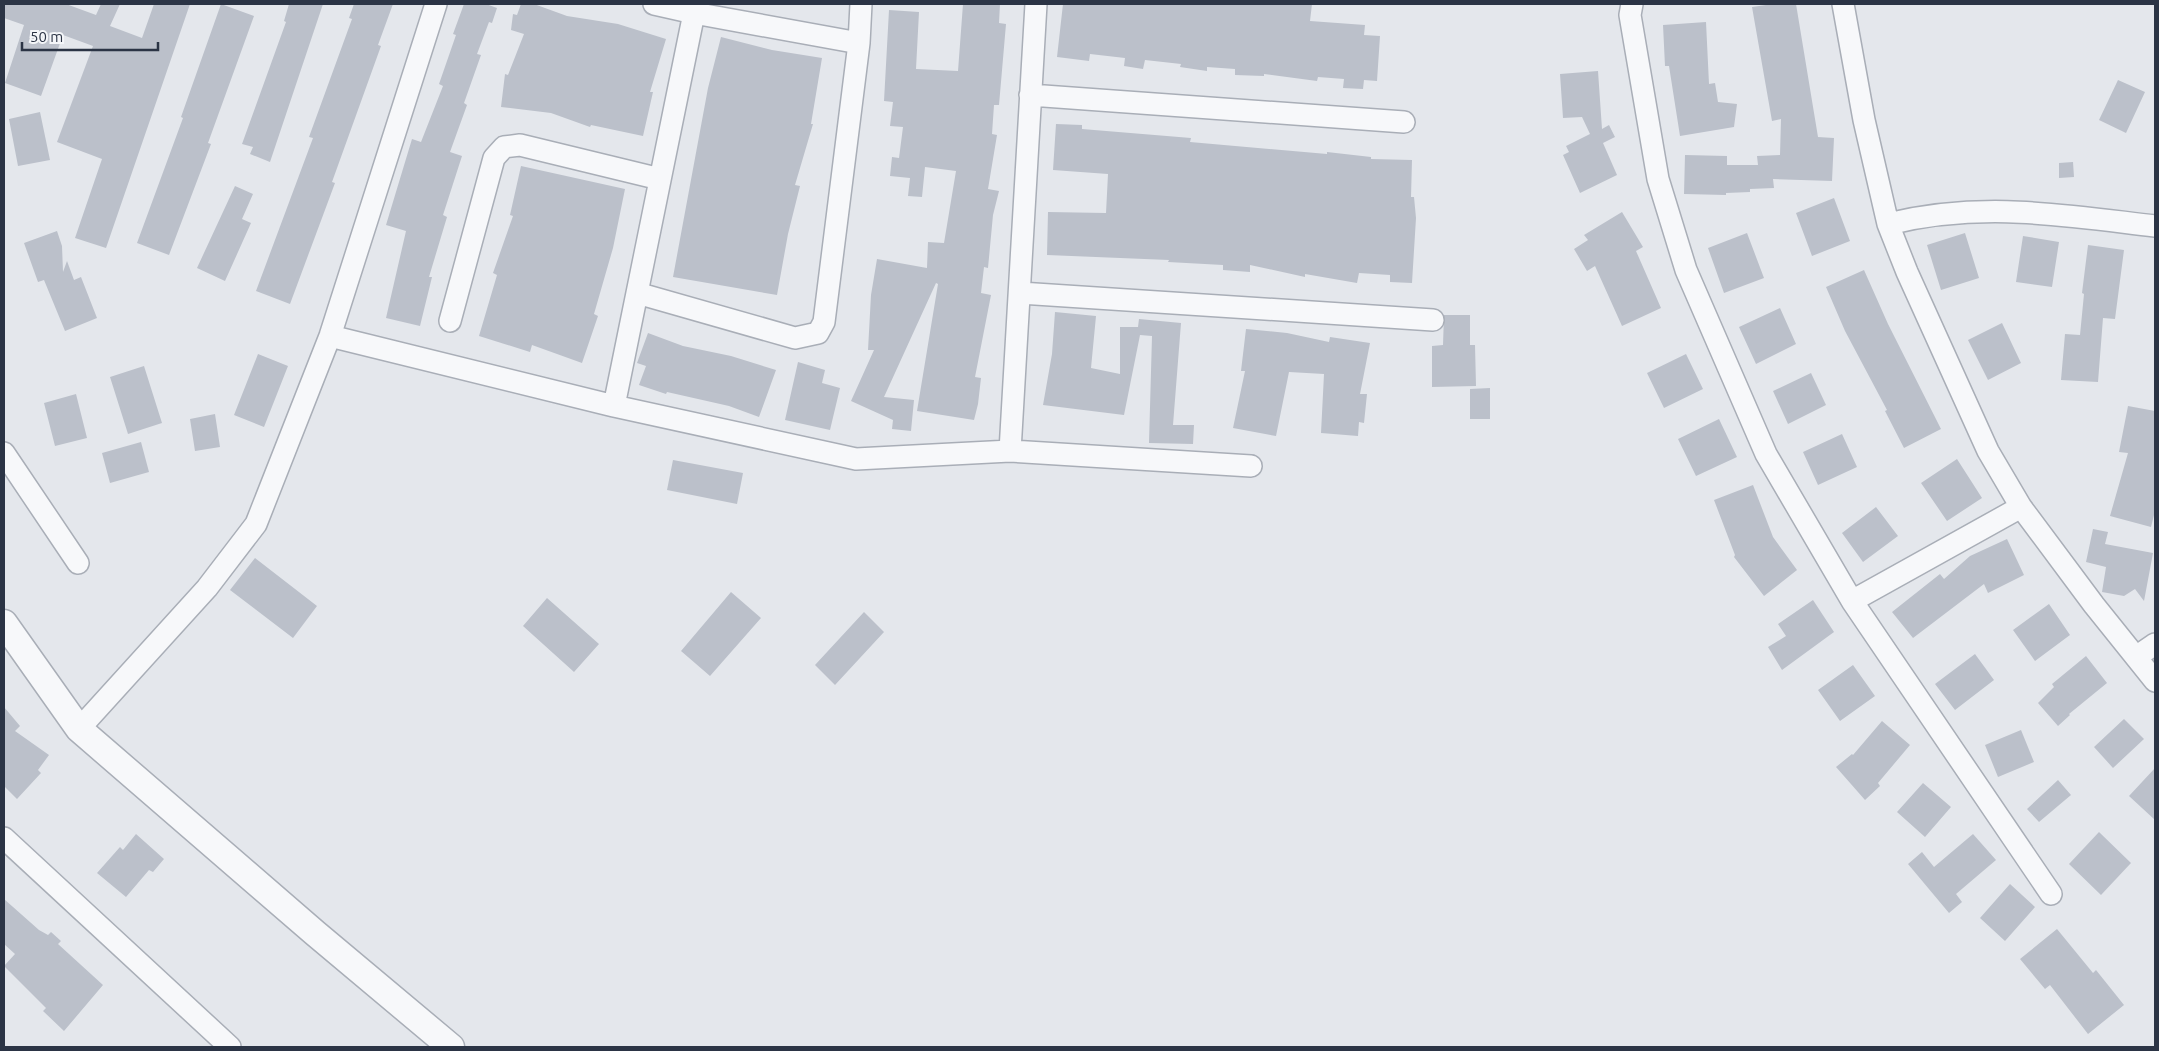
<svg xmlns="http://www.w3.org/2000/svg" width="2159" height="1051" viewBox="0 0 2159 1051" font-family="Ubuntu,sans-serif">
<rect width="100%" height="100%" fill="#e4e7ec"/>
<path fill="#bbc0ca" d="M4,4H66L96,15L101,4H120L110,26L142,38L154,4H190L106,248L75,238L102,159L57,142L93,46L63,35L41,96L5,83L24,25L4,18Z
M221,4L254,16L208,143L211,144L169,255L137,243L183,118L181,117Z
M289,4H323L270,162L250,154L253,147L242,144L286,22L284,21Z
M354,4H393L378,45L381,46L332,182L335,183L290,304L256,291L313,138L309,137L352,19L349,18Z
M464,4H486L497,8L492,23L489,22L477,54L481,55L464,103L467,105L450,152L462,156L443,215L447,217L429,277H432L420,326L386,318L406,231L386,225L412,139L421,142L443,86L439,84L456,35L453,34Z
M521,4H534L567,16L618,24L666,39L650,92H653L643,136L591,125L590,127L551,113L501,107L505,74L508,75L524,34L511,30L513,14L517,15Z
M963,4H1000L999,23L1006,24L999,105H994L992,134L997,135L988,189L999,191L993,215L988,268L984,267L981,293L991,295L975,377L981,378L978,404L974,420L917,411L938,284L936,283L884,397L914,400L911,431L892,429L893,420L851,401L874,350H868L871,295L877,259L927,268L928,242L944,243L956,171L925,167L922,197L908,196L910,178L890,176L892,157L899,158L903,127L890,126L893,102L884,101L889,10L919,12L916,69L958,71Z
M1063,4H1312L1310,21L1365,25L1364,35L1380,36L1377,81L1364,80L1363,89L1343,88L1344,79L1318,77L1317,81L1264,74V76L1235,75V69L1207,67V71L1180,67L1181,64L1145,60L1143,69L1124,66L1125,58L1090,54L1089,61L1057,57Z
M1773,4H1796L1818,137L1834,138L1832,181L1773,179L1774,188L1750,189V192L1726,193V195L1684,194L1685,155L1727,156V165H1758L1757,156L1780,155L1781,119L1772,121L1752,7Z
M1706,22L1709,84L1715,83L1718,102L1737,104L1734,127L1680,136L1669,66H1665L1663,25Z
M721,37L772,50L822,58L811,124H813L795,185L800,186L788,234L777,295L673,277L708,88Z
M1598,71L1602,129L1609,125L1615,137L1603,143L1617,175L1580,193L1563,155L1569,152L1566,146L1590,134L1582,117L1563,118L1560,74Z
M2118,80L2145,92L2126,133L2099,120Z
M40,112L50,160L18,166L9,119Z
M1056,124L1082,125V129L1191,138L1190,142L1327,154V152L1371,157V159L1412,160L1411,197H1414L1416,218L1412,283L1390,282V275L1359,273L1357,283L1305,274V277L1250,265V272L1223,270V265L1168,262L1169,260L1047,255L1048,212L1106,213L1108,174L1053,170Z
M2073,162L2074,177L2059,178V163Z
M521,166L625,189L613,248L594,314L598,316L582,363L532,345L530,352L479,336L497,275L493,273L513,216L510,215Z
M235,186L253,194L242,219L251,223L225,281L197,268Z
M1834,198L1850,241L1812,256L1796,213Z
M1622,212L1643,247L1636,251L1661,308L1622,326L1595,266L1587,271L1574,249L1588,240L1584,235Z
M57,231L62,246L63,272L67,261L74,280L81,277L97,318L65,331L44,280L38,282L24,243Z
M1747,233L1764,278L1724,293L1708,248Z
M1965,233L1979,278L1941,290L1927,245Z
M2023,236L2059,242L2052,287L2016,282Z
M2088,245L2124,250L2115,319L2103,318L2098,382L2061,380L2065,334L2080,335L2084,294L2082,293Z
M1864,270L1888,324L1941,429L1904,448L1885,411L1887,410L1845,331L1826,287Z
M1780,308L1796,344L1756,364L1739,327Z
M1055,312L1096,316L1091,368L1120,374V327H1138L1139,319L1181,323L1173,425H1194L1193,444L1149,443L1152,336L1140,335L1124,415L1043,405L1052,354Z
M1444,315H1470V345H1475L1476,386L1432,387V346L1443,345Z
M2002,323L2021,363L1988,380L1968,340Z
M1246,329L1287,333L1329,342L1330,337L1370,343L1360,394H1367L1364,423L1359,422L1358,436L1321,433L1324,374L1289,372L1276,436L1233,428L1245,371H1241Z
M648,333L683,346L731,356L776,370L759,417L729,406L667,392L666,394L639,385L646,366L637,363Z
M258,354L288,366L264,427L234,415Z
M1686,354L1703,389L1664,408L1647,373Z
M798,362L825,370L822,383L840,388L830,430L785,420Z
M144,366L162,423L128,434L110,377Z
M1811,373L1826,405L1788,424L1773,391Z
M1490,388V419H1470V389Z
M76,394L87,438L55,446L44,403Z
M2128,406L2155,411V511L2151,527L2110,516L2128,453L2119,452Z
M215,414L220,447L195,451L190,419Z
M1719,419L1737,457L1696,476L1678,439Z
M1842,434L1857,467L1818,485L1803,452Z
M141,442L149,472L110,483L102,453Z
M1957,459L1982,498L1947,521L1921,483Z
M673,460L743,473L737,504L667,490Z
M1753,485L1773,537L1797,570L1764,596L1734,557L1735,555L1714,500Z
M1876,507L1898,536L1863,562L1842,533Z
M2093,529L2108,532L2105,544L2153,553L2144,601L2135,589L2124,596L2102,592L2106,567L2086,562Z
M2007,539L2024,575L1988,593L1984,584L1913,638L1892,612L1940,574L1944,579L1970,556Z
M255,558L317,606L293,638L230,590Z
M731,592L761,618L710,676L681,651Z
M547,598L599,644L574,672L523,626Z
M1813,600L1834,632L1782,670L1768,647L1786,636L1778,624Z
M2049,604L2070,635L2035,661L2013,630Z
M864,612L884,632L835,685L815,665Z
M1975,654L1994,680L1955,710L1935,684Z
M2086,656L2107,683L2069,714L2070,715L2058,726L2038,703L2054,687L2052,684Z
M1853,665L1875,696L1840,721L1818,690Z
M4,707L20,726L15,731L49,755L38,770L41,773L17,799L4,786Z
M2124,719L2144,739L2113,768L2094,747Z
M1882,721L1910,745L1878,783L1880,786L1865,800L1836,767L1852,754L1853,755Z
M2021,730L2034,762L1998,777L1985,745Z
M2155,768V820L2129,796Z
M2058,780L2071,795L2039,822L2027,809Z
M1923,783L1951,807L1925,837L1897,812Z
M2099,832L2131,863L2101,895L2069,864Z
M136,834L164,859L153,872L149,870L126,897L97,873L120,847L123,850Z
M1973,834L1996,860L1956,894L1962,902L1949,913L1908,864L1922,852L1934,867Z
M2010,884L2035,907L2005,941L1980,918Z
M4,899L39,930L48,935L51,932L61,941L58,944L103,985L64,1031L43,1011L46,1008L4,966L15,954L4,944Z
M2057,929L2093,973L2096,970L2124,1005L2088,1034L2050,985L2045,989L2020,959Z"/>
<g fill="none" stroke-linecap="round" stroke-linejoin="round">
<g stroke="#a9aeb7" stroke-width="24">
<path id="minor" d="M654,4L694,13L859,43
M1632,4L1630,15L1658,179L1686,270L1766,454L1852,601L2051,894
M1843,4L1864,120L1888,224L1907,272L1988,451L2021,507L2094,605L2155,681
M1030,95L1404,122
M1888,224C1982,201 2061,215 2155,226
M637,293L795,338L818,333L824,322L859,43L861,4
M1020,293L1433,320
M450,321L494,158L504,147L520,145L660,179
M330,336L614,406L856,459L1010,451L1251,466
M614,406L694,13
M1010,451L1036,4
M4,453L78,563
M1852,601L2021,507
M2136,657L2155,644
M79,729L207,588L256,524L330,336L436,4
M4,838L230,1047"/>
</g>
<g stroke="#a9aeb7" stroke-width="29">
<path id="tertiary" d="M4,623L79,729L315,933L451,1047"/>
</g>
<use href="#minor" stroke="#f7f8fa" stroke-width="21"/>
<use href="#tertiary" stroke="#f7f8fa" stroke-width="26"/>
</g>
<rect width="2159" height="1051" fill="none" stroke="#2b3445" stroke-width="10"/>
<path d="M22 42v8h136v-8" fill="none" stroke="#2b3445" stroke-width="2.5"/>
<text x="30" y="42" font-size="15" fill="#2b3445" stroke="#f4f6f9" stroke-width="4" paint-order="stroke">50 m</text>
</svg>
